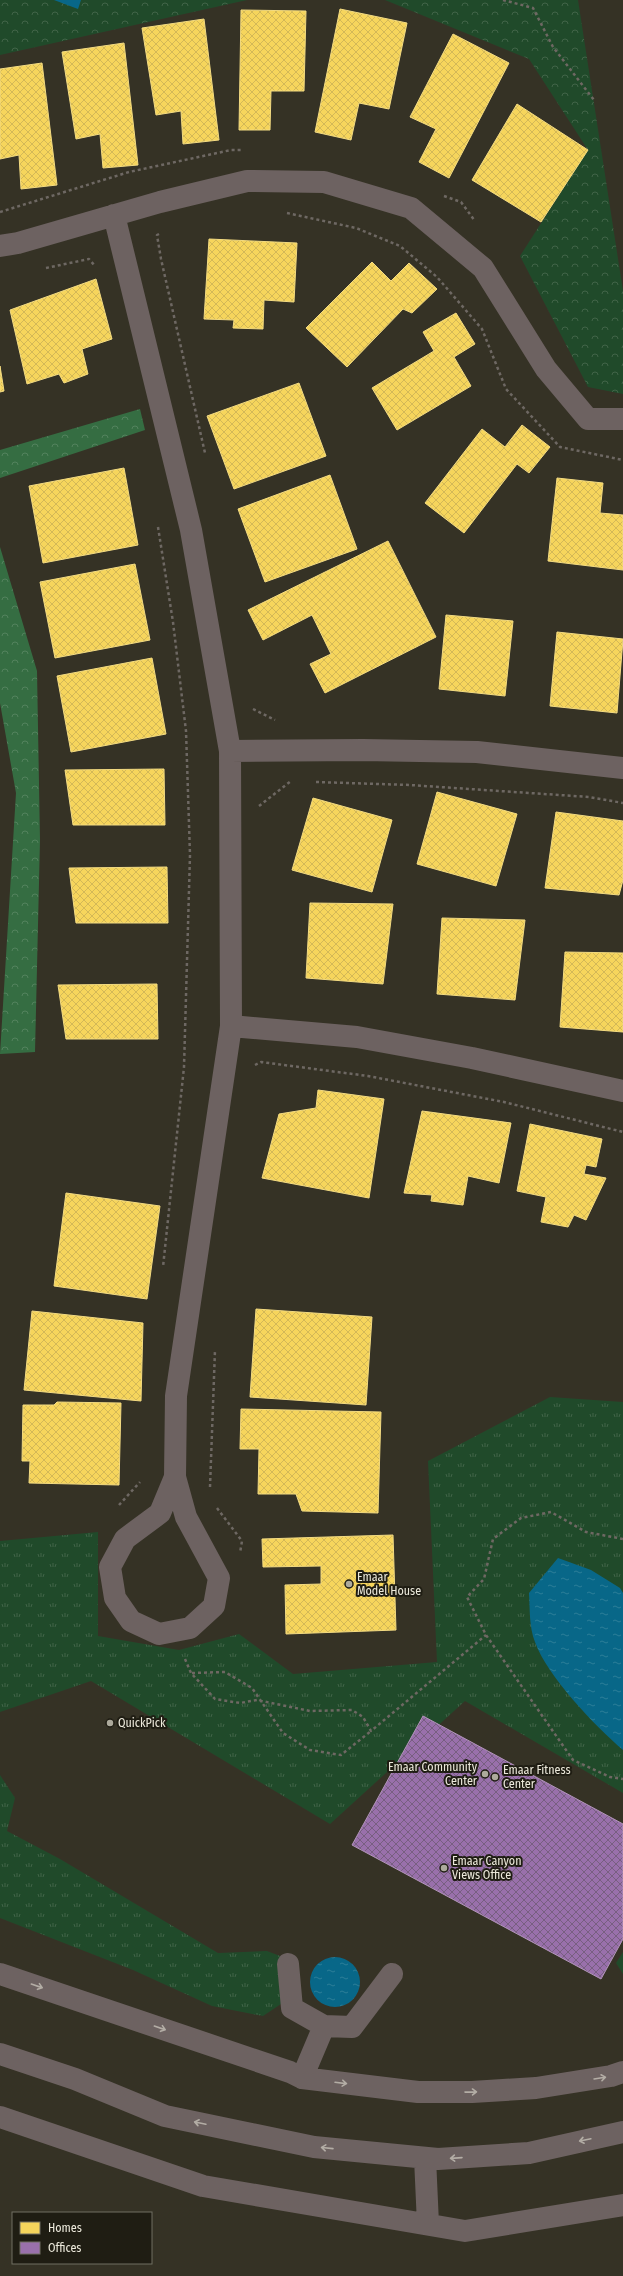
<svg xmlns="http://www.w3.org/2000/svg" width="623" height="2276" viewBox="0 0 623 2276" font-family="'Fira Sans Condensed',sans-serif">
<defs>
<pattern id="grass-tufts" width="24" height="20" patternUnits="userSpaceOnUse"><rect width="24" height="20" fill="#204a2a"/><path d="M3 7l-1-3M5 7V3M7 7l1-3M15 17l-1-3M17 17v-4M19 17l1-3" fill="none" stroke="#416448"/></pattern>
<pattern id="forest-crowns" width="20" height="18" patternUnits="userSpaceOnUse"><rect width="20" height="18" fill="#356d42"/><path d="M2 6a3 3 0 1 1 6 0M12 15a3 3 0 1 1 6 0" fill="none" stroke="#53825d"/></pattern>
<pattern id="park-crowns" width="20" height="18" patternUnits="userSpaceOnUse"><rect width="20" height="18" fill="#204a2a"/><path d="M2 6a3 3 0 1 1 6 0M12 15a3 3 0 1 1 6 0" fill="none" stroke="#416448"/></pattern>
<pattern id="water-ripples" width="26" height="14" patternUnits="userSpaceOnUse"><rect width="26" height="14" fill="#086788"/><path d="M2 4q2-2 4 0t4 0M15 11q2-2 4 0t4 0" fill="none" stroke="#2c7d98"/></pattern>
<pattern id="homes-cross-hatch" width="8" height="8" patternUnits="userSpaceOnUse"><rect width="8" height="8" fill="#f6d55c"/><path d="M0 0l8 8M0 8l8-8" fill="none" stroke="#d3b857"/></pattern>
<pattern id="offices-cross-hatch" width="8" height="8" patternUnits="userSpaceOnUse"><rect width="8" height="8" fill="#9970ab"/><path d="M0 0l8 8M0 8l8-8" fill="none" stroke="#785f81"/></pattern>
</defs>
<rect width="100%" height="100%" fill="#353225"/>
<path fill="url(#grass-tufts)" d="M550,1397L623,1402V1793L465,1701L330,1824L91,1681L0,1712V1541L98,1532V1636L179,1650L239,1634L293,1674L437,1662L428,1461Z
M0,1775L15,1798L7,1831L60,1859L218,1953L267,1951L280,1956L290,1998L263,2016L212,2006L133,1970L0,1918Z
M623,1952V1974L616,1963Z"/>
<path fill="url(#forest-crowns)" d="M140,409L145,430L0,478V450Z
M0,547L37,671L40,840L35,1052L0,1054L16,793L0,703Z"/>
<path fill="url(#park-crowns)" d="M0,0H247L0,55Z
M385,0H578L623,291V394L588,387L520,256L588,150L529,59Z"/>
<path fill="url(#water-ripples)" d="M54,0H81L78,9Z
M558,1558L591,1570L620,1588L623,1593V1750C595,1726 547,1676 535,1642C529,1627 530,1609 529,1593Z
M310 1982a25 25 0 1 1 50 0a25 25 0 1 1-50 0Z"/>
<path fill="url(#homes-cross-hatch)" stroke="#f3db82" d="M340,9L407,23L389,109L359,103L351,140L315,132Z
M241,10L306,11L304,91H271L270,130H239Z
M204,19L219,140L183,144L181,111L156,115L142,28Z
M453,34L509,63L449,178L419,162L436,129L410,117Z
M124,43L138,165L103,168L100,134L76,139L62,52Z
M42,63L57,185L21,189L19,155L0,159V69Z
M517,104L588,150L541,222L472,180Z
M209,239L297,243L294,302L264,300L263,329L233,328L234,320L204,319Z
M372,262L391,281L409,263L437,289L412,313L403,309L347,367L306,328Z
M96,279L112,339L82,349L88,374L64,383L59,374L27,384L10,310Z
M456,313L475,344L454,357L471,386L397,430L372,388L434,351L423,332Z
M0,366L4,391L0,392Z
M299,383L326,456L234,489L207,416Z
M522,425L550,447L529,473L517,464L464,533L425,503L482,429L505,447Z
M124,468L138,545L43,563L29,486Z
M330,475L357,549L265,582L238,509Z
M557,478L603,483L600,513L623,515V570L548,561Z
M388,541L436,637L325,693L310,664L331,654L312,615L263,640L248,610Z
M135,564L150,640L55,658L40,582Z
M446,615L513,621L505,696L439,689Z
M557,632L623,639L617,713L550,706Z
M152,658L166,734L71,752L57,676Z
M164,769L165,825H73L65,770Z
M437,792L517,814L496,886L417,864Z
M313,798L392,820L372,892L292,870Z
M556,812L623,821V880L619,895L545,888Z
M167,867L168,923H76L69,868Z
M310,903L393,904L383,984L306,978Z
M442,918L525,920L515,1000L437,994Z
M565,952L623,953V1032L560,1027Z
M157,984L158,1039H66L58,985Z
M318,1090L384,1099L369,1198L262,1178L279,1114L316,1108Z
M422,1111L511,1123L499,1183L468,1176L463,1205L431,1201L432,1195L404,1193Z
M530,1124L602,1139L596,1167L586,1165L584,1174L606,1178L586,1220L574,1215L568,1227L541,1222L546,1197L517,1191Z
M66,1193L160,1206L147,1299L54,1286Z
M256,1309L372,1317L366,1405L250,1397Z
M32,1311L143,1323L141,1401L24,1390Z
M57,1402L121,1403L119,1485L29,1483L30,1461H22L23,1405H54Z
M241,1409L381,1412L378,1513L302,1511L296,1494H258L259,1449H240Z
M393,1535L396,1630L286,1634L285,1585L321,1584V1566L263,1567L262,1539Z"/>
<path fill="url(#offices-cross-hatch)" stroke="#b295ba" d="M423,1716L623,1824V1939L601,1979L352,1845Z"/>
<g fill="none" stroke-linecap="round" stroke-linejoin="round">
<path stroke="#6e6863" stroke-width="2.5" stroke-dasharray="3 3" stroke-linecap="butt" d="M503,0L533,8L553,47L594,100
M444,196L461,202L475,221
M0,212L129,172L231,150H243
M287,213L356,228L400,246L437,277L482,329L506,389L560,447L623,460
M159,234L157,235L161,259L205,453
M46,268L89,259L95,266
M158,527L173,622L186,731L190,855L184,1067L163,1267
M253,709L275,720
M316,782L410,785L589,797L623,803
M259,806L291,781
M255,1065L261,1062L368,1076L504,1102L623,1132
M210,1487L215,1350
M119,1505L140,1482
M217,1508L242,1541L240,1553
M623,1539L586,1532L551,1512L521,1518L493,1539L484,1579L467,1597L486,1635L573,1760L610,1777L623,1779
M185,1659L191,1673L215,1699L240,1703L257,1700L310,1711L352,1710L363,1717L371,1731L486,1635
M192,1673L225,1672L252,1688L283,1733L310,1750L341,1755L371,1731"/>
<path stroke="#6d6261" stroke-width="22" d="M114,215L191,530L230,751L231,1026L176,1396L175,1477L160,1513L125,1539L110,1567L115,1598L131,1621L159,1634L190,1628L214,1606L219,1578L186,1517L175,1477
M0,246L18,243L160,202L247,181L324,182L411,208L483,268L546,369L588,419H623
M230,751L363,750L477,752L623,768
M231,1026L357,1037L472,1058L623,1091
M288,1964L292,2008L324,2026
M0,1974L290,2072L302,2078L418,2092H472L536,2088L611,2076L623,2072
M0,2054L75,2079L165,2116L314,2147L438,2159L529,2153L623,2132
M302,2078L324,2026L352,2027L392,1974
M0,2117L203,2186L465,2231L623,2205
M425,2158L428,2224"/>
</g>
<defs><path id="oneway-shaft" d="M-6 0H5M1.5-3L5.5 0L1.5 3" fill="none" stroke-width="1.6" stroke-linecap="round" stroke-linejoin="round"/></defs>
<g stroke="#b3ada5">
<use href="#oneway-shaft" transform="translate(37 1986) rotate(19)"/>
<use href="#oneway-shaft" transform="translate(160 2028) rotate(19)"/>
<use href="#oneway-shaft" transform="translate(600 2078) rotate(-9)"/>
<use href="#oneway-shaft" transform="translate(341 2083) rotate(7)"/>
<use href="#oneway-shaft" transform="translate(471 2092) rotate(-1)"/>
<use href="#oneway-shaft" transform="translate(200 2123) rotate(-168)"/>
<use href="#oneway-shaft" transform="translate(585 2140) rotate(168)"/>
<use href="#oneway-shaft" transform="translate(327 2148) rotate(-174)"/>
<use href="#oneway-shaft" transform="translate(456 2158) rotate(176)"/>
</g>
<g fill="#adaa9c" stroke="#1f1d13" stroke-width="1.5">
<circle cx="349" cy="1584" r="4"/>
<circle cx="110" cy="1723" r="4"/>
<circle cx="485" cy="1774" r="4"/>
<circle cx="495" cy="1777" r="4"/>
<circle cx="444" cy="1868" r="4"/>
</g>
<g text-anchor="middle" dominant-baseline="central" stroke-width="4" stroke-linejoin="round" paint-order="stroke">
<g font-size="12" fill="#edeadc" stroke="#1f1d13" text-anchor="start">
<text x="357" y="1577">Emaar<tspan x="357" dy="14">Model House</tspan></text>
<text x="118" y="1723">QuickPick</text>
<text x="477" y="1767" text-anchor="end">Emaar Community<tspan x="477" dy="14">Center</tspan></text>
<text x="503" y="1770">Emaar Fitness<tspan x="503" dy="14">Center</tspan></text>
<text x="452" y="1861">Emaar Canyon<tspan x="452" dy="14">Views Office</tspan></text>
</g>
</g>
<rect x="12" y="2212" width="140" height="52" fill="#1f1d13" stroke="#716f63"/>
<rect x="20" y="2222" width="20" height="12" fill="#f6d55c" stroke="#716f63"/>
<text x="48" y="2232" font-size="12" fill="#edeadc">Homes</text>
<rect x="20" y="2242" width="20" height="12" fill="#9970ab" stroke="#716f63"/>
<text x="48" y="2252" font-size="12" fill="#edeadc">Offices</text>
</svg>
